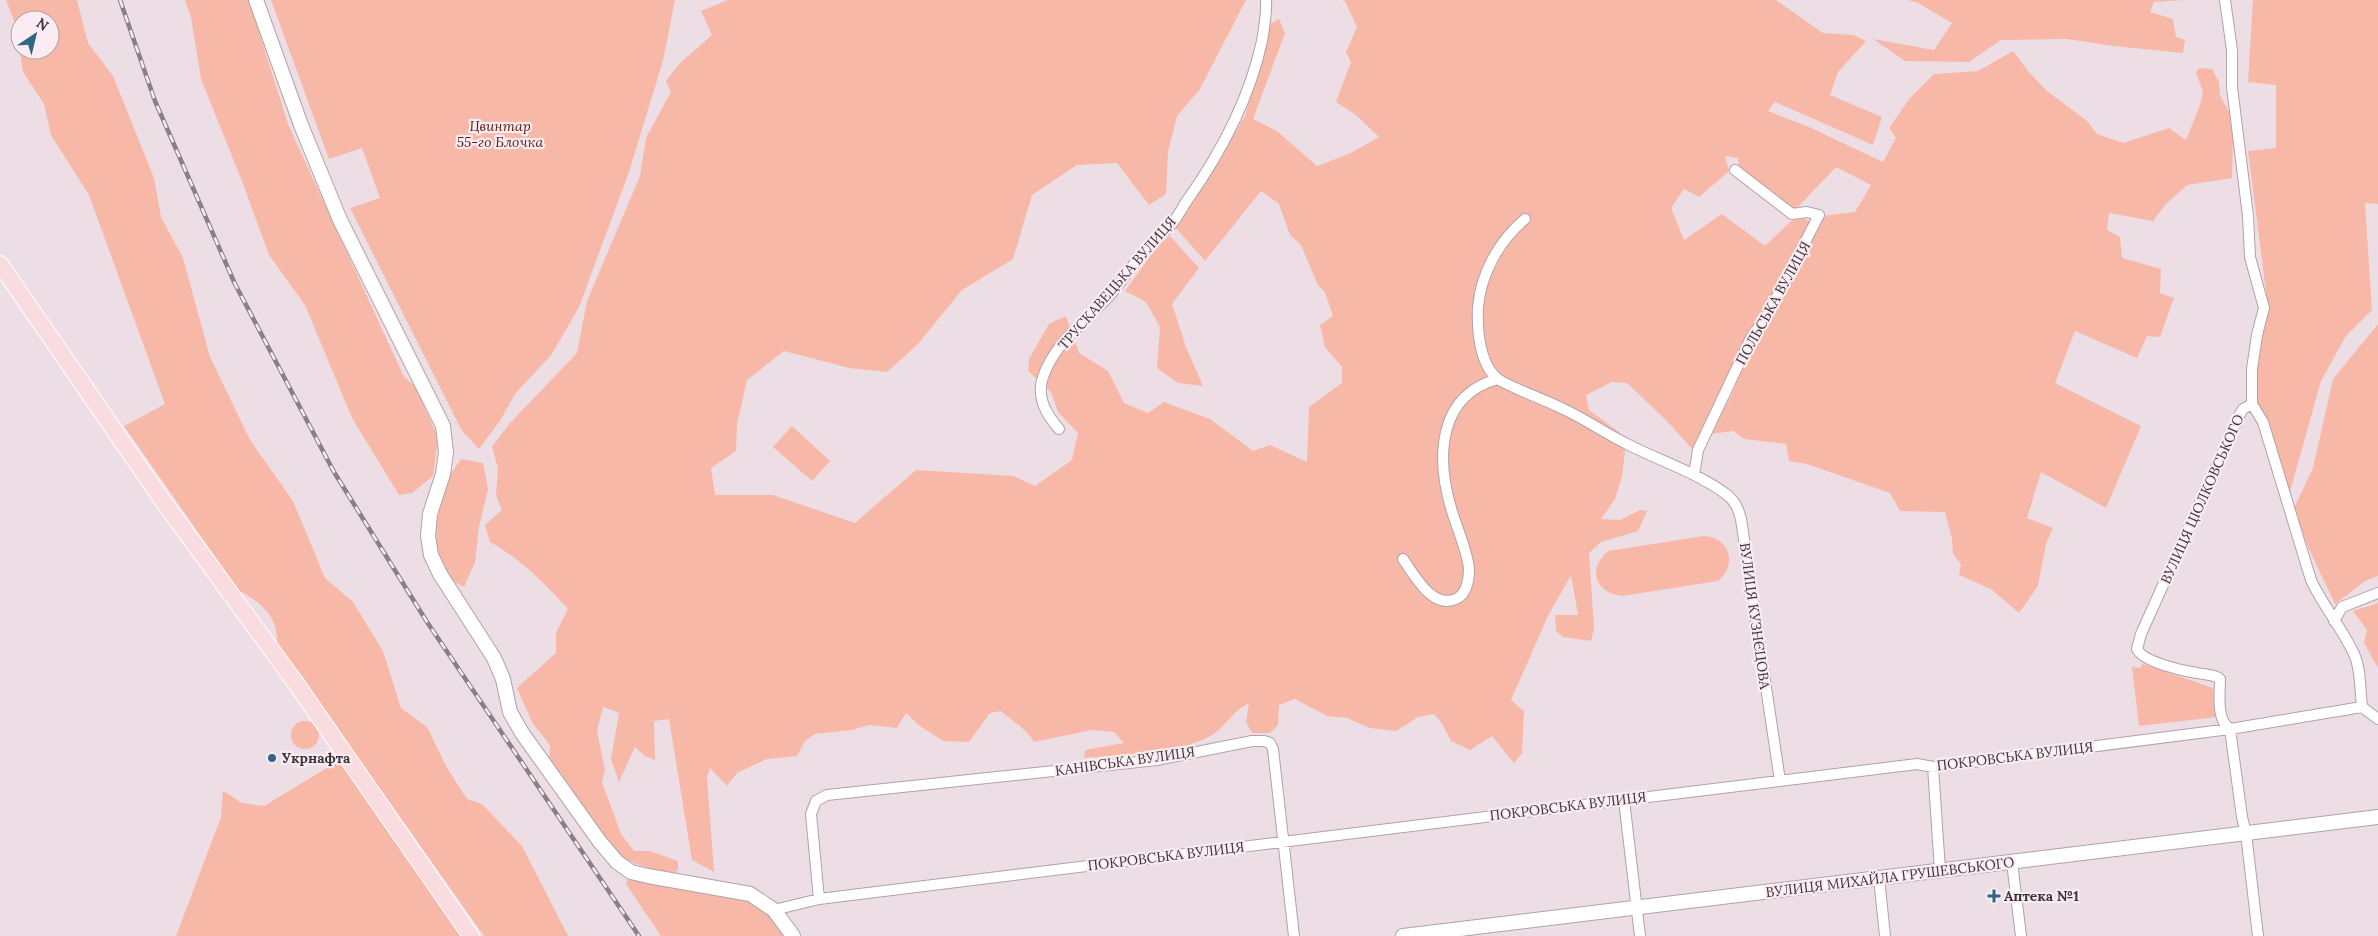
<svg xmlns="http://www.w3.org/2000/svg" width="2378" height="936" viewBox="0 0 2378 936" font-family="Lora,serif">
<rect width="100%" height="100%" fill="#eddee5"/>
<path fill="#f8b8a7" fill-rule="evenodd" d="M6,0H77L88,43L113,76L154,178L161,217L183,258L210,357L250,440L293,501L325,578L353,602L383,651L401,708L427,727L447,768L467,799L482,804L522,846L568,936H484L277,643C278,616 261,602 239,591L124,426L165,404L89,195L51,135L44,104L23,72L15,23ZM20,20H50V50H20Z
M185,0H249L288,124L404,377L416,387L438,438L433,476L412,493L399,495L352,418L305,305L269,255L242,181L201,79L191,17Z
M271,0H675L663,61L628,175L579,307L552,354L515,394L500,421L479,449L462,431L350,208L380,198L362,148L329,159Z
M728,0H1246L1200,89L1177,116L1168,152L1166,194L1149,205L1117,163L1077,165L1032,195L1013,259L962,290L917,345L887,372L849,368L784,351L747,380L737,424L736,451L711,468L715,495H773L855,523L916,470L1013,476L1035,486L1072,460L1078,433L1058,412L1051,392L1028,371L1029,359L1049,324L1066,316L1079,353L1108,371L1124,403L1148,413L1164,402L1210,419L1253,451L1270,445L1307,462L1309,407L1342,383V367L1325,347L1320,325L1333,316L1325,292L1318,285L1301,245L1290,235L1279,204L1261,191L1205,261L1175,227L1206,181L1245,116L1259,65L1267,26L1279,19L1285,33L1253,119L1277,131L1317,166L1349,154L1379,137L1356,115L1336,102L1351,62L1346,52L1357,27L1345,1L1341,0H1776L1823,33L1853,35L1866,41L1838,72L1830,95L1882,117L1873,145L1775,102L1768,111L1809,127L1883,162L1896,138L1889,128L1910,98L1934,74L1978,71L2013,51L2028,71L2047,91L2087,121L2097,134L2123,143L2169,128L2186,140L2200,105L2203,92L2196,72L2199,68L2212,69L2219,82L2220,95L2229,112L2233,137L2232,178L2187,185L2166,204L2153,221L2109,213L2107,230L2120,237L2122,258L2161,269L2160,293L2174,298L2160,337L2147,336L2137,358L2075,331L2055,383L2141,426L2106,508L2041,472L2027,518L2053,528L2046,544L2038,586L2019,613L1991,589L1959,575L1961,564L1953,554L1952,539L1945,512L1900,511L1890,493L1807,464L1789,461L1786,444L1744,439L1733,431L1710,434L1730,398L1755,339L1773,317L1823,216L1855,212L1871,185L1836,167L1795,210L1739,168L1738,158L1725,156L1729,171L1699,197L1684,189L1671,208L1684,240L1722,214L1765,246L1791,221L1803,218L1811,222L1725,383L1692,449L1668,422L1627,383L1612,382L1586,395L1589,410L1619,432L1625,451L1622,476L1615,499L1601,519L1620,520L1640,510L1647,511L1638,531L1601,542L1589,553L1594,628L1591,641L1563,637L1556,631L1555,615H1578L1571,575L1548,616L1511,700L1524,711L1522,753L1514,763L1492,736L1470,750L1451,741L1441,722L1434,714L1418,717L1396,731L1370,728L1347,718L1327,716L1295,699L1279,705L1278,725L1270,733H1252L1246,722L1249,703C1234,710 1227,724 1215,733C1186,754 1119,754 1084,758L1085,750L1124,743L1114,732L1092,730L1034,742C1027,729 1012,721 1001,711L990,713L969,742L943,741L920,726L906,713L897,728L869,725L852,730L815,734L805,741L797,756L767,759L737,773L727,786L710,768L707,777L714,872L692,860L669,719L654,721L655,760L645,756L635,747L619,782L611,759L619,713L603,707L597,731L605,770L602,782L621,834L634,851H650L678,861V870L674,873C658,870 640,867 626,859C601,844 567,785 549,759L550,745L533,724L517,688L556,653V633L568,609C543,582 522,560 490,542L485,525L502,510L496,495L498,468L492,447L510,423L577,353L587,301L640,176L646,138L671,92L666,81L680,63L712,35L701,11Z
M1908,0H2183L2154,2L2150,12L2173,19L2176,37L2185,40L2183,53L2114,46L2067,39L2001,40L1969,62L1905,61L1873,39L1934,50L1952,23L1918,3Z
M2253,0H2378V204L2365,203L2372,310L2346,336L2321,381L2289,495L2272,436L2256,398L2257,359L2268,307L2248,151L2276,148V85L2248,82Z
M1170,236L1199,268L1172,304L1186,347L1203,386L1178,383L1157,368L1160,327L1146,302L1125,291L1159,244Z
M2378,324V576L2365,581L2335,604L2308,547L2294,508L2313,468L2333,379Z
M792,426L830,461L812,481L773,447Z
M461,459L483,463L488,489L479,527L475,562L464,587L453,581L437,553L436,524L445,482Z
M1704,536C1730,538 1738,564 1718,581L1622,596C1595,593 1587,569 1608,551Z
M2378,603V668L2364,643L2367,630L2353,611Z
M2143,664L2213,688L2217,717L2139,726L2132,667L2140,668Z
M291 735a14 14 0 1 1 28 0a14 14 0 1 1-28 0Z
M335,763H345L465,936H176L221,817L223,791L242,803L264,806Z
M629,877L747,897L770,913L787,936H661L628,887L626,883Z"/>
<g fill="none" stroke-linecap="round" stroke-linejoin="round">
<g stroke="#b0a2a8" stroke-width="12">
<path id="street" d="M2225,0L2232,50V87L2248,216L2250,257L2264,308L2257,335L2252,369V404L2243,409L2240,414L2141,634L2137,649C2143,662 2183,671 2197,673C2205,675 2214,674 2220,679C2220,694 2216,720 2230,729L2242,817L2246,833L2258,936
M1525,219C1499,241 1481,273 1478,307C1477,329 1479,364 1498,379C1509,387 1543,399 1557,406C1582,417 1603,432 1627,444C1660,461 1696,472 1726,494C1735,501 1738,508 1741,519L1780,781
M2252,404L2263,422L2311,580C2323,606 2342,628 2354,654C2361,669 2360,690 2362,707L2378,719
M1059,429C1046,414 1036,397 1043,377C1055,341 1088,320 1112,293C1126,275 1139,256 1155,239C1159,235 1165,232 1169,227C1176,220 1181,210 1186,202C1221,153 1249,101 1262,41C1264,28 1267,14 1266,0
M1694,475L1698,450L1751,338L1768,314L1819,215L1807,212L1792,214L1735,170
M1403,559C1415,576 1432,609 1456,599C1466,595 1469,580 1469,570C1469,555 1455,523 1451,508C1436,457 1438,395 1498,379
M2334,621L2342,607L2378,593
M1933,767L1940,870
M1624,800L1640,936
M2012,862L2021,936
M1879,878L1885,936
M819,899L811,814L816,801L827,795L1157,760L1252,741H1264L1270,743L1273,749L1294,936
M774,910L819,899L1917,764L1933,767L2230,729L2362,707"/>
</g>
<g stroke="#b0a2a8" stroke-width="16">
<path id="secondary" d="M256,0L301,125L340,220L443,426L446,452L443,474L430,514L428,536L431,555L440,574L494,658L503,679L510,712L522,733L600,842L617,862L631,872L648,876L750,894L774,910L793,936
M1403,936L2378,817"/>
</g>
<g stroke="#fff" stroke-width="18">
<path id="primary" d="M0,264L163,501L295,682L471,936"/>
</g>
<use href="#street" stroke="#fff" stroke-width="10"/>
<use href="#secondary" stroke="#fff" stroke-width="14"/>
<use href="#primary" stroke="#f8dcdf" stroke-width="16"/>
<g stroke="#897f84" stroke-width="4.5">
<path id="rail" d="M120,0L155,101L235,284L334,472L427,622L639,936"/>
</g>
<use href="#rail" stroke="#fbebf2" stroke-width="2.5" stroke-dasharray="8" stroke-linecap="butt"/>
</g>
<g fill="#2f6681" stroke="#fbebf2" stroke-width="2">
<circle cx="272" cy="758" r="5"/>
<path d="M1991.5 888.5h5v5h5v5h-5v5h-5v-5h-5v-5h5z"/>
</g>
<g text-anchor="middle" dominant-baseline="central" stroke-width="4.5" stroke-linejoin="round" paint-order="stroke">
<g font-size="14" font-style="italic" fill="#5a1c0c" stroke="#fbebf2">
<text x="500" y="126">Цвинтар<tspan x="500" dy="16">55-го Блочка</tspan></text>
</g>
<g font-size="14" fill="#3a3437" stroke="#fbebf2">
<text transform="translate(1117 283) rotate(-49)">ТРУСКАВЕЦЬКА ВУЛИЦЯ</text>
<text transform="translate(1773 303) rotate(-61)">ПОЛЬСЬКА ВУЛИЦЯ</text>
<text transform="translate(2202 499) rotate(-66)">ВУЛИЦЯ ЦІОЛКОВСЬКОГО</text>
<text transform="translate(1755 616) rotate(82)">ВУЛИЦЯ КУЗНЄЦОВА</text>
<text transform="translate(2015 756) rotate(-7)">ПОКРОВСЬКА ВУЛИЦЯ</text>
<text transform="translate(1125 761) rotate(-8)">КАНІВСЬКА ВУЛИЦЯ</text>
<text transform="translate(1568 806) rotate(-7)">ПОКРОВСЬКА ВУЛИЦЯ</text>
<text transform="translate(1166 856) rotate(-7)">ПОКРОВСЬКА ВУЛИЦЯ</text>
<text transform="translate(1890 877) rotate(-7)">ВУЛИЦЯ МИХАЙЛА ГРУШЕВСЬКОГО</text>
</g>
<g font-size="14" font-weight="bold" fill="#3a3437" stroke="#fbebf2" text-anchor="start">
<text x="282" y="758">Укрнафта</text>
<text x="2004" y="896">Аптека №1</text>
</g>
</g>
<g transform="translate(35 35) rotate(35)"><circle r="24" fill="#fbebf2" stroke="#aea2a7"/>
<path d="M0-4L9 19L0 12L-9 19Z" fill="#2f6681"/>
<text y="-8" font-size="14" font-weight="bold" text-anchor="middle" fill="#3a3437">N</text>
</g>
</svg>
